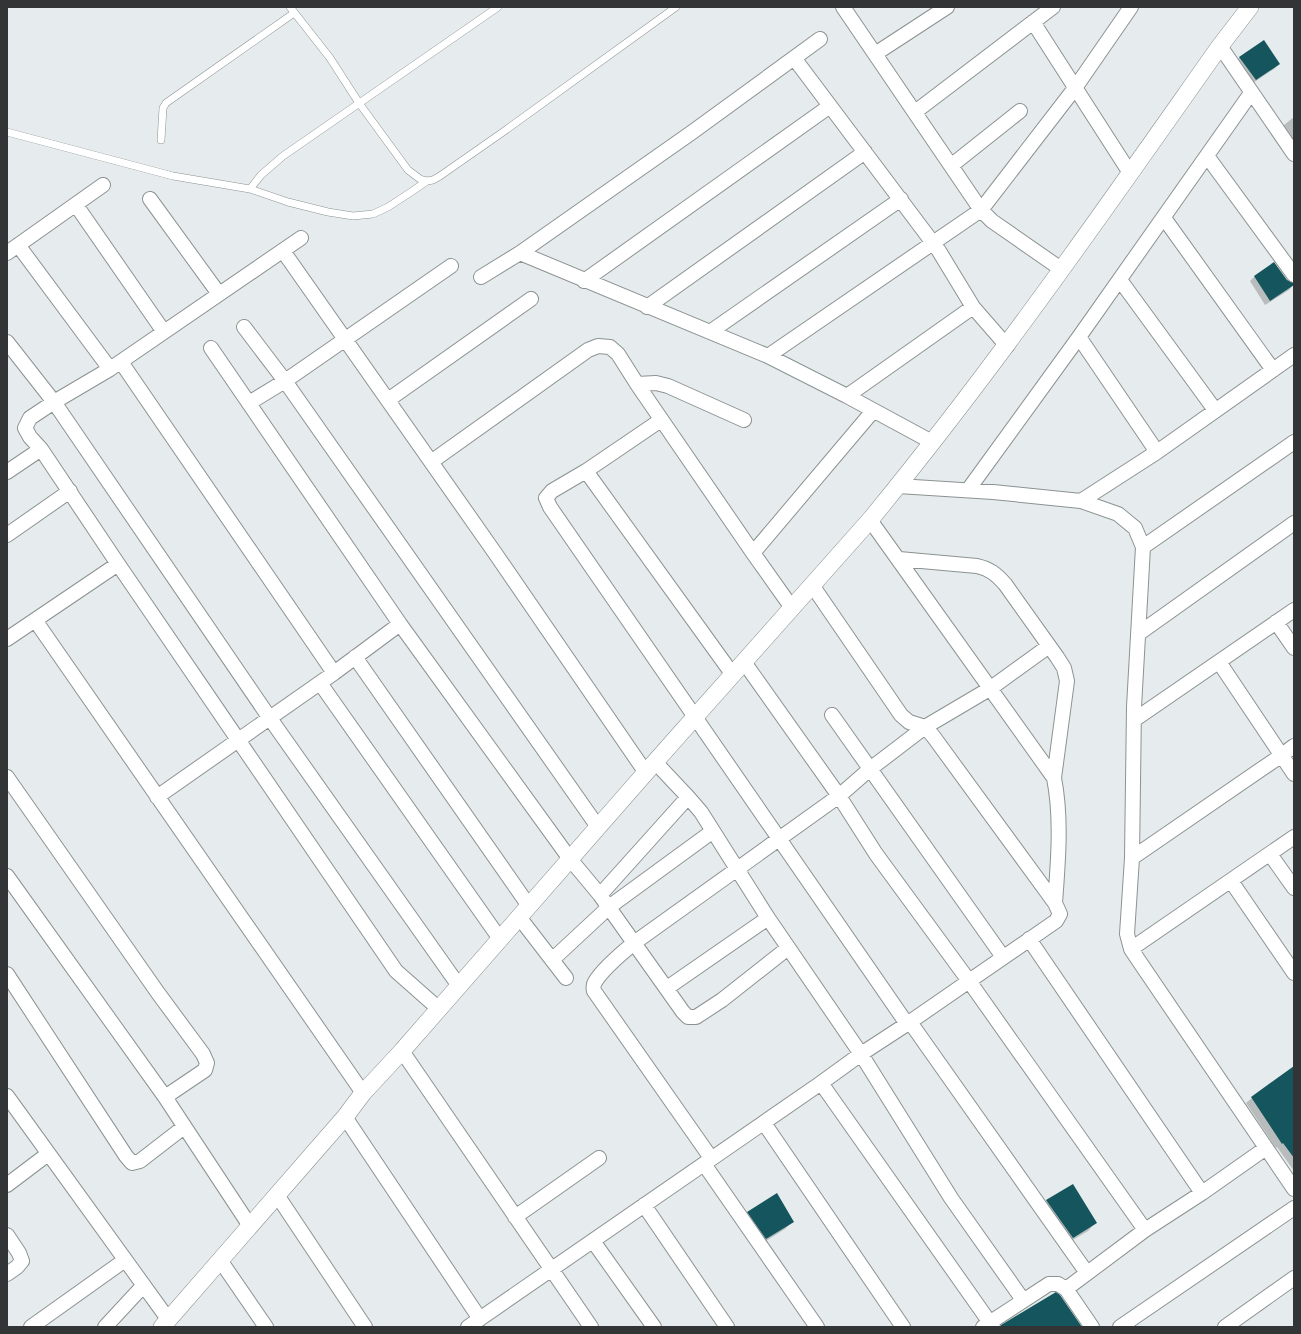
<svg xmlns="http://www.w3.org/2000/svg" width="1301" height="1334" viewBox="0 0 1301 1334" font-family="Mulish,sans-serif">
<rect width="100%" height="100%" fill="#e6eced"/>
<path fill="#0003" d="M1240,57L1279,64L1274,69L1250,85L1235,62Z
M1294,117V151L1279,129Z
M1255,276L1293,285L1289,290L1265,305L1250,281Z
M1294,1067V1171L1277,1147L1276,1148L1246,1103L1252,1098Z
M1072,1186L1095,1223L1088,1231L1064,1245L1039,1209L1047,1201Z
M748,1212L793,1221L785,1229L758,1246L740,1220Z"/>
<path fill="#15565e" d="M1264,40L1280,64L1256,80L1239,57Z
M1274,262L1287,280L1294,283V285L1270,301L1254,276Z
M1294,1066V1158L1283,1143L1282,1144L1251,1097Z
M1073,1184L1097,1223L1073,1238L1046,1200Z
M777,1193L794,1222L766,1239L747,1212Z
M1056,1292L1060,1295L1082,1327H1001V1325Z"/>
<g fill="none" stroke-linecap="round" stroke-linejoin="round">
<g stroke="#8c9292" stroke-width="8">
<path id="service" d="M290,7L330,58L359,103L408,170L420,179L427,181L433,180L440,176L503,132L676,7
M7,132L173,176L250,189L288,202L328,212L353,216L373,214L388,207L411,192L427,181
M161,140L163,108L166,103L294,13
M250,189L261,175L283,156L498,7"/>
</g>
<g stroke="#8c9292" stroke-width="16">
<path id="minor" d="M843,7L981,210L992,221L1061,269
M1033,22L1130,173
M1220,46L1294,154
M875,54L947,7
M794,58L939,251L973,307L1007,346
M915,112L1053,7
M1207,156L1294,275
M952,165L1020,111
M150,199L219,294
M76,205L164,332
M1164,218L1273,370
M301,238L110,369L54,402L30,418L25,428L30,437L41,449L118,564L396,971L439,1009
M18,245L110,369
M283,251L495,553L646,773
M7,253L103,185
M520,253L768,356L847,396L932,442
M481,277L520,253L691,133L820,39
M1120,280L1215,410
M584,281L830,106
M647,307L865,152
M244,327L285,381L598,827
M710,332L901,199
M1079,337L1157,452
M7,342L54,402L269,717L459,986
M211,348L400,624L570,859L600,895L688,797
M768,356L981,210L1075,88L1131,7
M121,362L334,673
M637,384L656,383L668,386L744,420
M847,396L973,307
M388,400L531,299
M249,403L285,381L451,266
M661,420L586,471L552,491L546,498L550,507L907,1024
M431,462L588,350L598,346L610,347L618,354L637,384L753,553L792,608
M586,471L733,675
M7,472L41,449
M898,486L993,492L1081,501L1118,514L1135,528L1143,547L1134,707L1132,858L1127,934L1131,949L1139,961L1294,1189
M968,490L1079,337L1251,93
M1081,501L1157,452L1294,355
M870,520L1054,778C1062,818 1058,863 1055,903
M7,535L70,491
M1143,547L1294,442
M753,553L873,411
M899,559L977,566C990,569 996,574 1005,584L1057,657L1064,668L1067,681L1054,778
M35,620L363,1093
M1276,622L1294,648
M1138,634L1294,523
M7,639L118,564
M355,657L529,906
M744,662L839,796L876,854L969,981L1145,1230
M1219,662L1294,774
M320,683L500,939
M832,715L1003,957
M1134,720L1294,610
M655,762L688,797L701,812L768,918L861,1054L951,1198L1023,1300
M7,777L158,993L203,1054L207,1063L205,1070L165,1097
M157,797L334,673L400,624
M1270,854L1294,888
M1132,858L1282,755L1294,746
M7,876L165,1097L250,1226
M1231,881L1294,973
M600,895L683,1012L688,1017H696L722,1000L788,948
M519,917L566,978
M1029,939L1202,1193
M1131,949L1294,837
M552,960L609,907L713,831
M7,974L126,1156L132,1163L140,1161L184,1127
M667,988L768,918
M910,1022L1087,1273
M402,1051L591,1327
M821,1083L993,1327
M7,1096L168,1319
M345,1117L480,1319
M764,1123L903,1327
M711,1158L594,991C593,987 593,985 595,982C602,970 623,952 634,943L839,796L870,769L925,727L991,688L1049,646
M704,1164L817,1327
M7,1185L48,1154
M277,1195L365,1327
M644,1205L727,1327
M515,1217L599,1158
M7,1235L19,1253L22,1261L17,1267L7,1274
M593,1241L654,1327
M220,1260L266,1327
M1066,1289L1092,1327
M31,1327L125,1260
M105,1327L143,1286
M468,1327L821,1083L861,1054L907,1024L1056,921L1060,914L1055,903L933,736L925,727L909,722L901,715L812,585
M983,1327L1049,1284H1058L1066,1289L1145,1230L1202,1193L1266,1148
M1120,1327L1294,1208
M1225,1327L1294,1278"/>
</g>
<g stroke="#8c9292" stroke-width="18">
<path id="tertiary" d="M162,1327L345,1117L363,1093L402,1051L655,762L870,520C995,368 1107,206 1220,46L1250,7"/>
</g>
<use href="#service" stroke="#fff" stroke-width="7"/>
<use href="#minor" stroke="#fff" stroke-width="14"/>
<use href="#tertiary" stroke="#fff" stroke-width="17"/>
</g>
<rect width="1301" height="1334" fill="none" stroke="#323435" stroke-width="16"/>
</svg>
